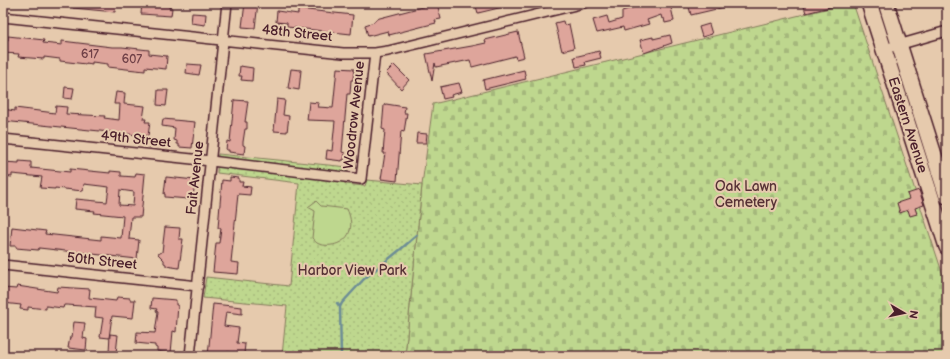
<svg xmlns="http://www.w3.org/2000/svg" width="950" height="359" viewBox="0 0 950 359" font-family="'Balsamiq Sans',sans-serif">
<defs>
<pattern id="cemetery-stones" width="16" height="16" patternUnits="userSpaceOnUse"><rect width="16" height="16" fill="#bed78e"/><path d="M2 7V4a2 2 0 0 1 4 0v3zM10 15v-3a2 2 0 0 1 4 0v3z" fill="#a5b87b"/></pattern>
<pattern id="park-dots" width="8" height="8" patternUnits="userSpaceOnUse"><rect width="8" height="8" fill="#bed78e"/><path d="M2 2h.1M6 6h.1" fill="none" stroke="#a5b87b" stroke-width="1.8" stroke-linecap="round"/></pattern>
</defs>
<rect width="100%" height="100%" fill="#e6caad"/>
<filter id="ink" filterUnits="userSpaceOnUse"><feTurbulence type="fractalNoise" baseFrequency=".025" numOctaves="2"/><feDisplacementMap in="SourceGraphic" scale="8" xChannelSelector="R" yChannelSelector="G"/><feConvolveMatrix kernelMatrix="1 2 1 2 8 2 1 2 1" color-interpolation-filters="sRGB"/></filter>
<g filter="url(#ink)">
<path fill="url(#cemetery-stones)" stroke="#847b5c" d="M850,3H853L947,287V356H405L422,185L433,104Z"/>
<path fill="url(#park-dots)" stroke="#847b5c" d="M218,154L348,167L345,184L365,186L367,180L422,185L405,356H282L287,306L203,298L206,277L289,286L299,183L217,173Z"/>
<path fill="#bed78e" stroke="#847b5c" d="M316,201L321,206L347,209C350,216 352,223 350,230C347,243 331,248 319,244C316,243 314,240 312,238L315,211L308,207Z"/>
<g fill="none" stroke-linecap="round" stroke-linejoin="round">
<path stroke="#6d8d96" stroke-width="2.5" d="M337,303L340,307
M341,356L340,307L342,303L364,279L401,249L417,235"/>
</g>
<path fill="#dea59b" stroke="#4a1f2b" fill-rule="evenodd" d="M73,3H116L115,12L73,8Z
M142,3H170L169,8H172L171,16L141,14Z
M245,3H258L255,28L242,27Z
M431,3H437L441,19L435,20L436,23L389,35L388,31L368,36L365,25L374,22V21L376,20V19L426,6L425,4Z
M475,3H507V6L478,13Z
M649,3H670L674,21L665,23L664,18L662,19L661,15L647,20L649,24L624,31L623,27L597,33L593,20L607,16L609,23L622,19V11Z
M688,3H728L729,6L691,15Z
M803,3H834V6L806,13Z
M298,9L353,15L351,34L287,27V23L276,22L277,11L298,14Z
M192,13L206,14L205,25L191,23Z
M563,21L564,25L569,24L574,48L562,51L555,23Z
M709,24L712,34L702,37L699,27Z
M518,32L524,57L516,59L515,56L472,67L470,60L436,67L435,63L432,81L426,54L472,46L486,43L485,40Z
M670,35L672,43L644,53L640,40L653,37V39Z
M8,36L44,40L43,43L62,45V41L112,47H122L149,50V54L167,56L166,69L145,67V71L108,67V64L92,62V64L86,63V64L60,61V59L44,57V59L18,57L19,54L3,53V39L8,40Z
M599,51L601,58L585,62L586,65L576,67L574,57Z
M187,64L201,65L199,75L186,73Z
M394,65L409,80L401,89L386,73Z
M240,66L253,68L252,81L241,80L242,76H239Z
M337,68L354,69L353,80H351L350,94H347L342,152L345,153L344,160H342V161L326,159L327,150L332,151L335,121L307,120L309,102L319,103L318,107L333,108Z
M291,69L301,70L299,90L288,88Z
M524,70L526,79L485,89L483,80Z
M459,83L462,92L451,95L452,97L443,99L440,87Z
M65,87L74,88L72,99L64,98Z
M158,90H168L166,106L157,105Z
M116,92L125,93L124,104L145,106L143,119H146L145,122H150L148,136L3,121V109L15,111V108L55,113L56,106L67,107L66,114L105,116L104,118L119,120L120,104H114Z
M277,99L285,100L283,115L289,116L287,132L274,131Z
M234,100L248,101L245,122H247V129H245L243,142V145L245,146L244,154L229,152V150H226L227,141L230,142Z
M386,104L405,107L404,113H407L404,132L401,131L397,181L381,179L385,153H383L385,130L382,129L384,105Z
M163,119L195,122L192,148L179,147V144H177V141L174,140L175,128L162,126Z
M417,133L427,134L426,143H416Z
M19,161L31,162V168L70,172V169L110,173V171L121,172V176L135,177L136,173L145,174L141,217H131L129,239L139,240L137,259L39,248L38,250L16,248V246H10L12,227L46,231L45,234L101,240V236L121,238L123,216L94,213L95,211L75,209L76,199L107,202L109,187L84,184L83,191L55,188V189L40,188L42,177L12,174V177L3,176V162L19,163ZM120,190L134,192L133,206L119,205Z
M166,177L195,180L193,198L188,197V199L165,197V194H164Z
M230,177L239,178V182H243L242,186L251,187L250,195L238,194L231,262L239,263L238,274L213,272L216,243H219L221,228H218L222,180L230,181Z
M919,190L924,205L915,208L917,214L910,216L908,210L900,213L897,203L909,199L907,194Z
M165,227L180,228L179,239H183L179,268L166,266V264L164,263V260L158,254L162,252Z
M17,286L57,292L58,287L90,289L89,298L116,301L117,297L130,298V300H135L133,318L112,316L109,338L100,337L103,318L95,317L96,307L67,305H64L63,308L46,306V309L28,307V310L20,309L21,305L3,303V288L16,289Z
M152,298L176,300V305H178L176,332L173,331L171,353L157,351V348L155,347V345L136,343L137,332L155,333L158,312L156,311L157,309L151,308Z
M213,304L242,307V314L226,312L224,326L239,328L237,343L245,344L244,354L227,352L226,356H208Z
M74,322L85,323L83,338L87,339L86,350L68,348L70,337H72Z
M110,334L118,335L116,353L109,352Z"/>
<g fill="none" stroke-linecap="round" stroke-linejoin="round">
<g stroke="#4a1f2b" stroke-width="12">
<path id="street" d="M3,17L343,53H375L388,51L584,3
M884,49L947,31
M3,139L211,161L361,179L375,53
M3,265L198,286
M190,356L227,3"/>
</g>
<g stroke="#4a1f2b" stroke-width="18">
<path id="primary" d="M869,3L947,247
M886,3L947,196"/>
</g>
<use href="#street" stroke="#e6caad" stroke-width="9"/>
<use href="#primary" stroke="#e6caad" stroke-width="15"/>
</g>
</g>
<g text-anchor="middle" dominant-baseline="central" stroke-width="4" stroke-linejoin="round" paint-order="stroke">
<g font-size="12" fill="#6f4047">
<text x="90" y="54">617</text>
<text x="132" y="59">607</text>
</g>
<g font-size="14" fill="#4a1f2b" stroke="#e6caad">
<text transform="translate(297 33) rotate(6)">48th Street</text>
<text transform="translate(354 115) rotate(-84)">Woodrow Avenue</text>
<text transform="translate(908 125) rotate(72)">Eastern Avenue</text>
<text transform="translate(136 139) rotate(6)">49th Street</text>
<text transform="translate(195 178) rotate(-84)">Fait Avenue</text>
<text transform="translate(102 261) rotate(6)">50th Street</text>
</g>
<g font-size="14" fill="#563135" stroke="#e6caad">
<text x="746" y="186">Oak Lawn<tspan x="746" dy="16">Cemetery</tspan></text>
<text x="352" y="270">Harbor View Park</text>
</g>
</g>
<rect width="950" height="359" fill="none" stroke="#e6caad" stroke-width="16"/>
<rect x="8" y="8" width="934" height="343" fill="none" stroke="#4a1f2b" stroke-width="1.5" filter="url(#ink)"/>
<g transform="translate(904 313) rotate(99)" stroke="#e6caad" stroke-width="3" paint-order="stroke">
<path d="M0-3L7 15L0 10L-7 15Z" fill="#4a1f2b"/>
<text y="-6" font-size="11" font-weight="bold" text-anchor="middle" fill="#4a1f2b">N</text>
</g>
</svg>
